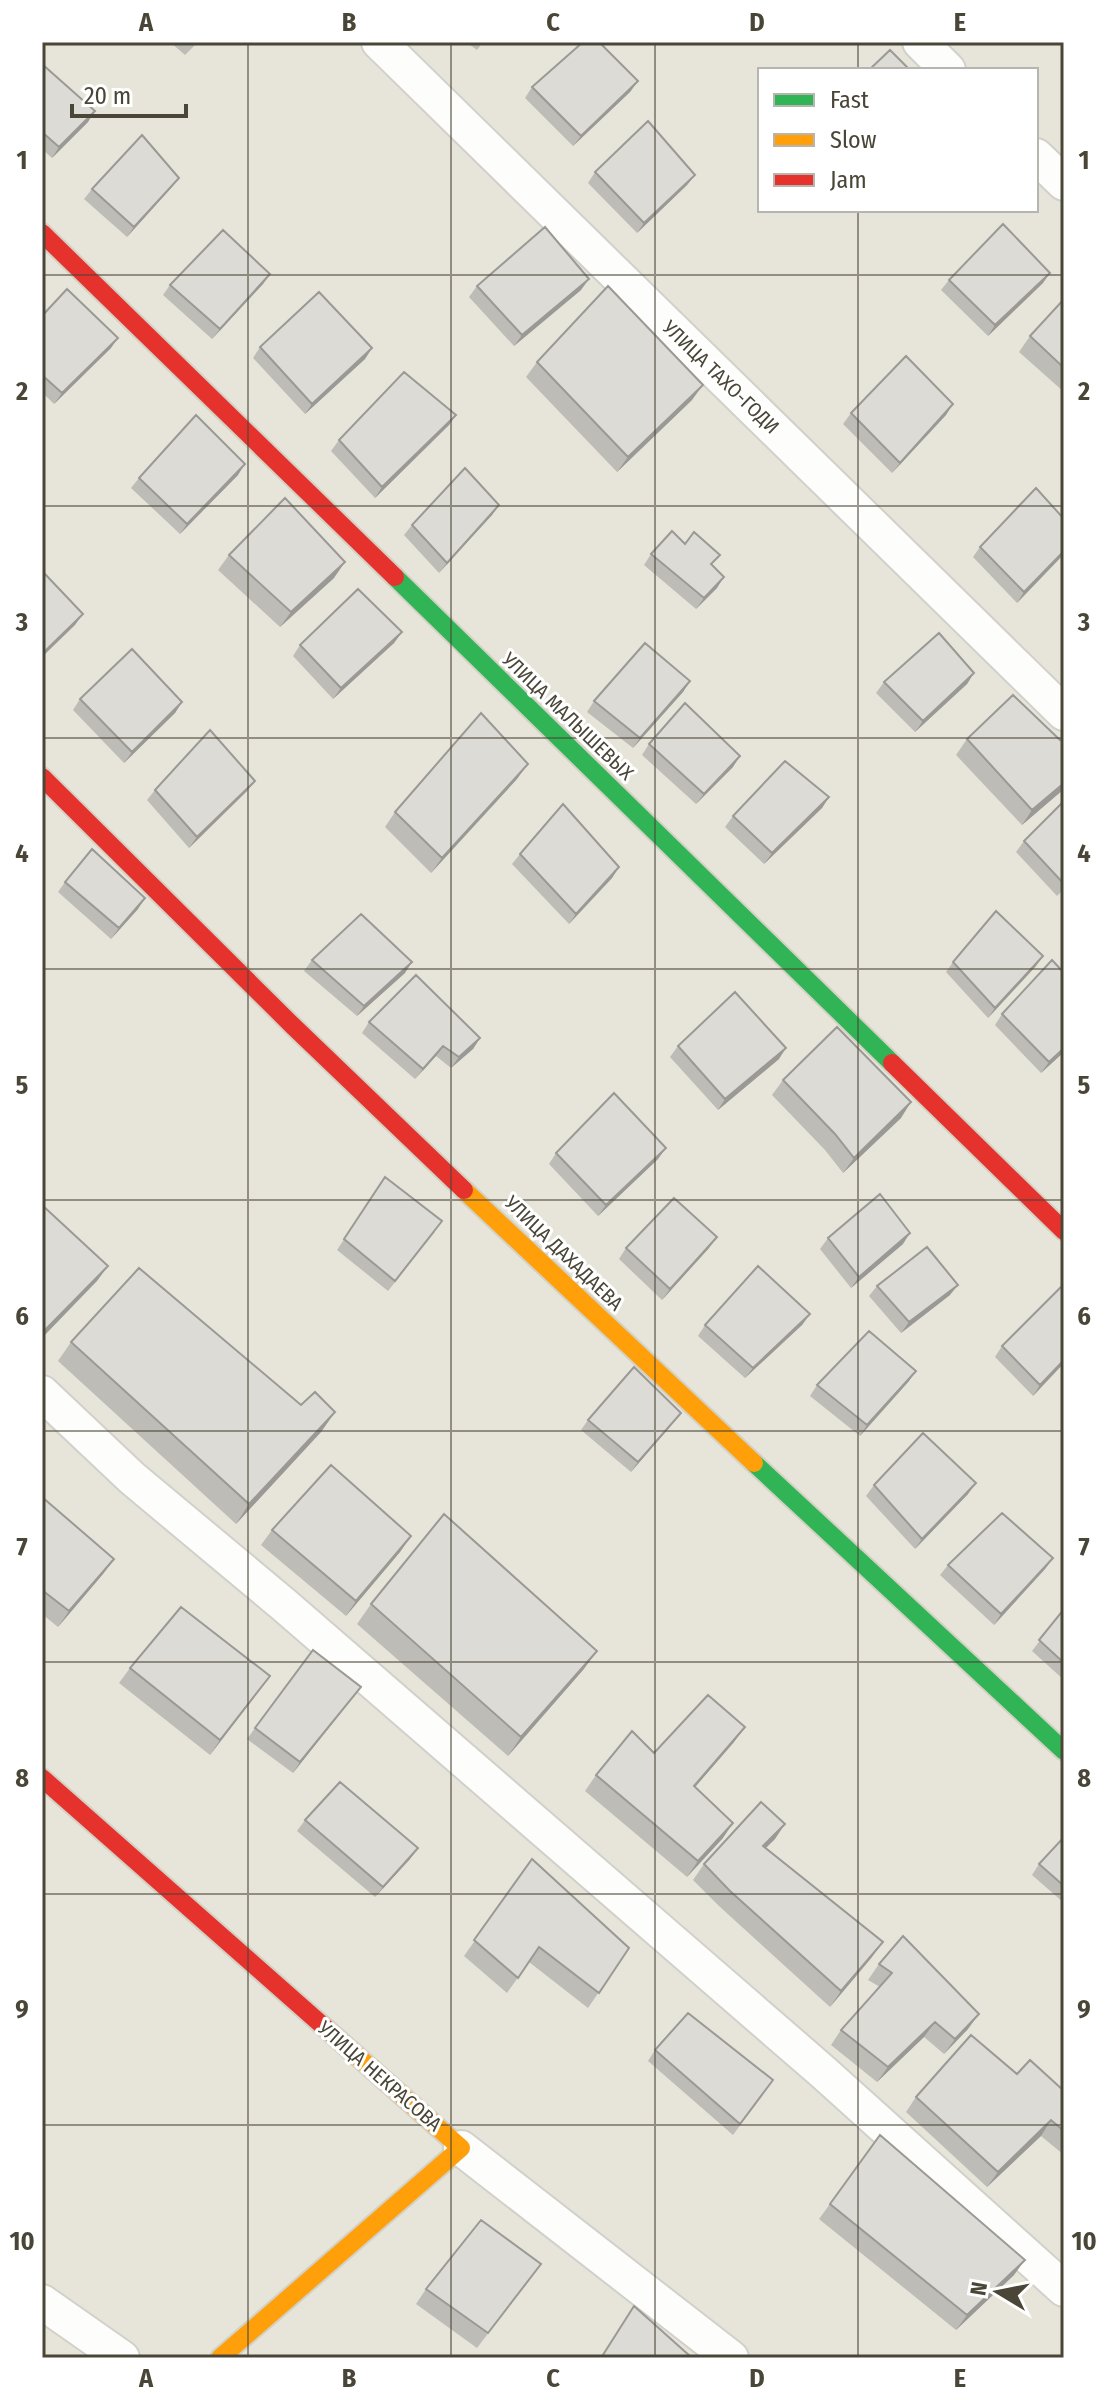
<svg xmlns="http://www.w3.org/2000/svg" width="1106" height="2400" viewBox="0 0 1106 2400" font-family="'Fira Sans Condensed',sans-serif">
<rect width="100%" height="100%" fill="#f3f2ed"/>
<path fill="#e7e5da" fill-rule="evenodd" d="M42,42H1064V2358H42ZM760,70H1036V210H760Z"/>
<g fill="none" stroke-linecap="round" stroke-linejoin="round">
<g stroke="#d1d0ca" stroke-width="38">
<path id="street" d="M379,42L1064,713
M920,42L948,70
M1036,156L1064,183
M42,1393L132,1478L283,1604L823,2072L1064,2289
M461,2148L731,2358
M42,2302L122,2358"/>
</g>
<g stroke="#d3d1c4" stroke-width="22">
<path id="fast" d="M395,577L892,1063
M754,1463L1064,1751"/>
</g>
<g stroke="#d3d1c4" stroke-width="22">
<path id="slow" d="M464,1190L754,1463
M220,2358L461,2148L339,2040"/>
</g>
<g stroke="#d3d1c4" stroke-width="22">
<path id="jam" d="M42,233L395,577
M42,777L293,1026L464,1190
M892,1063L1064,1231
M42,1778L339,2040"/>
</g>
<use href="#street" stroke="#fdfdfc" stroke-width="34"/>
<use href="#fast" stroke="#30b455" stroke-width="18"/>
<use href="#slow" stroke="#ff9f0a" stroke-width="18"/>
<use href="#jam" stroke="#e5322d" stroke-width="18"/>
</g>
<path fill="#bebcb7" d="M170,42H198L185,55Z
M466,42H483L477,50Z
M42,64L88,122L52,158L42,149Z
M638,81L630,92L573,146L525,98L532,87Z
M595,172L695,175L687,185L637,233L588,183Z
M179,178L171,188L127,237L84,199L92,189Z
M270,274L263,284L212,339L163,295L170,285Z
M949,280L1043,283L988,336L941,290Z
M477,286L581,290L514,346L469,297Z
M1064,299V392L1019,352L1030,336Z
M42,316L111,348L54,404L42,392Z
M260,347L372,348L365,359L305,414L253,358Z
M537,362L692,400L617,472L526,377Z
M851,413L946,415L892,473L843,424Z
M456,415L449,425L375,498L331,451L339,440Z
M238,475L180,534L131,488L139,478Z
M499,505L492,515L439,573L404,535L412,525Z
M685,544L713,565L717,588L696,609L644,565L651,554Z
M980,547L1064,554L1017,603L973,557Z
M229,555L334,578L280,627L218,570Z
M402,632L394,643L333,699L293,656L300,645Z
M974,673L967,684L915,732L876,693L884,682Z
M690,681L683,692L633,748L587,712L594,701Z
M80,699L182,702L175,713L124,763L73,710Z
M967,739L1060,740L1064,789L1022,825L956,755Z
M649,744L733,767L696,804L642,755Z
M517,779L431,873L385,827L395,812Z
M155,790L247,791L189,848L147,800Z
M829,797L822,808L764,864L725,827L733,816Z
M1064,801V889L1057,896L1016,852L1024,841Z
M520,854L619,867L612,878L569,924L512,864Z
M65,882L138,909L111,939L58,892Z
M312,960L405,973L357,1016L304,971Z
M953,962L1036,966L988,1018L946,972Z
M1064,973V1052L1041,1073L995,1025L1002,1014Z
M369,1022L480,1038L473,1049L451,1068L436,1056L415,1079L362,1033Z
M678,1046L779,1059L718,1110L670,1057Z
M783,1080L901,1118L843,1173L825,1150L772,1095Z
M556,1153L658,1159L598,1216L549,1164Z
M385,1177L435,1232L388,1291L337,1250Z
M828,1238L903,1244L851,1288L820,1249Z
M626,1248H709L662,1300L619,1259Z
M1064,1284V1363L1033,1396L995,1357L1002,1346Z
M877,1286L950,1295L901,1333L869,1296Z
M810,1314L802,1325L745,1378L698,1336L705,1325Z
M71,1342L301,1405L335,1412L321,1432L236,1524L58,1361Z
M909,1381L860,1436L810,1396L817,1385Z
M588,1420L673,1423L631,1472L581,1430Z
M874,1485L968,1494L915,1549L866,1496Z
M42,1497L114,1559L103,1574L58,1627L42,1614Z
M272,1530L411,1536L400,1552L346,1616L261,1545Z
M1053,1558L1045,1569L994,1625L940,1575L948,1565Z
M371,1604L597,1651L583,1670L508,1756L357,1624Z
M1064,1609V1680L1032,1651Z
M313,1650L353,1697L293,1773L247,1739Z
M130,1668L259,1691L210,1755L119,1683Z
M734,1742L695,1787L723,1838L687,1877L585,1791L596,1775L654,1753Z
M305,1820L410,1859L375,1897L297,1831Z
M1064,1837V1903L1032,1875L1039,1864Z
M775,1839L766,1848L872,1957L830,2007L719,1906L693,1880L704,1864Z
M532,1859L629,1948L588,2008L529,1962L507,1993L464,1956Z
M903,1936L968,2029L944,2054L924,2037L877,2082L831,2045L841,2030L880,1987L868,1980L879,1964Z
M655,2050L773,2080L733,2135L648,2061Z
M1017,2074L1064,2091V2155L1041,2136L987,2187L906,2112L916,2097Z
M880,2135L1014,2275L956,2330L819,2219Z
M530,2279L477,2348L416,2304L426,2289Z"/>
<path fill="#9b9995" d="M638,81L630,92L573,146L581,136Z
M95,111L88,122L52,158L59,147Z
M695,175L687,185L637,233L644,223Z
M179,178L171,188L127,237L134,227Z
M1050,273L1043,283L988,336L995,325Z
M270,274L263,284L212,339L220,329Z
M589,279L581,290L514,346L522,335Z
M118,338L111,348L54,404L62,393Z
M372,348L365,359L305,414L312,404Z
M703,385L692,400L617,472L628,457Z
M953,404L946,415L892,473L900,463Z
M456,415L449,425L375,498L382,487Z
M245,464L238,475L180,534L187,524Z
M499,505L492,515L439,573L447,563Z
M1064,551V554L1017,603L1024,592Z
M345,562L334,578L280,627L291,612Z
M724,577L717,588L696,609L704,598Z
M83,614L75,625L42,657V654Z
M402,632L394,643L333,699L341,688Z
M974,673L967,684L915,732L923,721Z
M690,681L683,692L633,748L640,738Z
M182,702L175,713L124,763L132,752Z
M740,756L733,767L696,804L704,794Z
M528,764L517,779L431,873L442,858Z
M255,781L247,791L189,848L197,837Z
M1064,783V789L1022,825L1032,810Z
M829,797L822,808L764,864L772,853Z
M619,867L612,878L569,924L576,914Z
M145,898L138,909L111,939L119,928Z
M1043,956L1036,966L988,1018L995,1008Z
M412,962L405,973L357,1016L364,1006Z
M480,1038L473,1049L451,1068L459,1057Z
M443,1046L436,1056L415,1079L423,1069Z
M786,1048L779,1059L718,1110L725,1099Z
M1064,1048V1052L1041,1073L1049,1062Z
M911,1102L901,1118L843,1173L854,1158Z
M666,1148L658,1159L598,1216L606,1205Z
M910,1233L903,1244L851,1288L859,1277Z
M717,1237L709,1248L662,1300L670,1289Z
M108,1266L97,1281L42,1338V1334L44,1331Z
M958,1285L950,1295L901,1333L909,1322Z
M810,1314L802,1325L745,1378L753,1368Z
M1064,1360V1363L1033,1396L1040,1385Z
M916,1371L909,1381L860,1436L867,1425Z
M335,1412L321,1432L236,1524L249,1504Z
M681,1413L673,1423L631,1472L638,1462Z
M976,1483L968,1494L915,1549L922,1539Z
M411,1536L400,1552L346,1616L356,1601Z
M1053,1558L1045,1569L994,1625L1001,1614Z
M114,1559L103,1574L58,1627L69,1611Z
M597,1651L583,1670L508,1756L521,1737Z
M270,1676L259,1691L210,1755L220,1740Z
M361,1687L353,1697L293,1773L300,1762Z
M745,1727L734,1742L683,1801L694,1786Z
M733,1823L723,1838L687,1877L698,1861Z
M785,1824L775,1839L752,1861L763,1846Z
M418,1848L410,1859L375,1897L383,1887Z
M883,1942L872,1957L830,2007L841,1991Z
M979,2014L968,2029L944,2054L955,2039Z
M935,2022L924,2037L877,2082L888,2067Z
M1051,2120L1041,2136L987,2187L998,2172Z
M1025,2260L1014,2275L956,2330L967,2315Z"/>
<path fill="#dddbd5" stroke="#9b9995" stroke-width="2" d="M583,42H599L638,81L581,136L532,87Z
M890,50L910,70H869Z
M42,64L95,111L59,147L42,132Z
M648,121L695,175L644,223L595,172Z
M142,135L179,178L134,227L92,189Z
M1003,224L1050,273L995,325L949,280Z
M545,227L589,279L522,335L477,286Z
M223,230L270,274L220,329L170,285Z
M608,286L703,385L628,457L537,362Z
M67,289L118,338L62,393L42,375V316Z
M319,292L372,348L312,404L260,347Z
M1064,299V368L1030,336Z
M906,356L953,404L900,463L851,413Z
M404,372L456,415L382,487L339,440Z
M196,415L245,464L187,524L139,478Z
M465,468L499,505L447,563L412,525Z
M1036,488L1064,519V551L1024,592L980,547Z
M285,498L345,562L291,612L229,555Z
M672,531L685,544L694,532L720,555L711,564L724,577L704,598L651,554Z
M45,574L83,614L42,654V578Z
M358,589L402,632L341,688L300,645Z
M939,633L974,673L923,721L884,682Z
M645,643L690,681L640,738L594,701Z
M132,649L182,702L132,752L80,699Z
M1013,695L1060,740L1064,738V783L1032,810L967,739Z
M685,703L740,756L704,794L649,744Z
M481,713L528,764L442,858L395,812Z
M210,730L255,781L197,837L155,790Z
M785,761L829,797L772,853L733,816Z
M1064,801V884L1024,841Z
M563,804L619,867L576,914L520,854Z
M92,849L145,898L119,928L65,882Z
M996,911L1043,956L995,1008L953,962Z
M361,914L412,962L364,1006L312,960Z
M1052,960L1064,973V1048L1049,1062L1002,1014Z
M416,975L480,1038L459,1057L443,1046L423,1069L369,1022Z
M735,992L786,1048L725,1099L678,1046Z
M837,1027L911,1102L854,1158L835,1134L783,1080Z
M614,1093L666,1148L606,1205L556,1153Z
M385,1177L442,1221L395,1281L344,1239Z
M880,1194L910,1233L859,1277L828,1238Z
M674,1198L717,1237L670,1289L626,1248Z
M42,1205L108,1266L44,1331L42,1329Z
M927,1247L958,1285L909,1322L877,1286Z
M758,1266L810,1314L753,1368L705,1325Z
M139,1268L301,1405L315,1392L335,1412L249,1504L71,1342Z
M1064,1284V1360L1040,1385L1002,1346Z
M869,1331L916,1371L867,1425L817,1385Z
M634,1367L681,1413L638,1462L588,1420Z
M923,1433L976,1483L922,1539L874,1485Z
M331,1465L411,1536L356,1601L272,1530Z
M42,1497L114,1559L69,1611L42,1590Z
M1002,1513L1053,1558L1001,1614L948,1565Z
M444,1514L597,1651L521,1737L371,1604Z
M181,1607L270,1676L220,1740L130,1668Z
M1064,1609V1663L1039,1640Z
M313,1650L361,1687L300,1762L255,1728Z
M708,1695L745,1727L694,1786L733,1823L698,1861L596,1775L632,1731L654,1753Z
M340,1782L418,1848L383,1887L305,1820Z
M761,1802L785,1824L763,1846L883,1942L841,1991L730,1891L704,1864Z
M1064,1837V1886L1039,1864Z
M532,1859L629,1948L599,1993L539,1947L518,1978L474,1940Z
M903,1936L979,2014L955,2039L935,2022L888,2067L841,2030L892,1973L879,1964Z
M688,2013L773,2080L740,2124L655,2050Z
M971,2035L1017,2074L1030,2060L1064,2091V2131L1051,2120L998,2172L916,2097Z
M880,2135L1025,2260L967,2315L830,2204Z
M481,2220L541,2264L488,2333L426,2289Z
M634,2306L691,2357V2358H601Z"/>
<path fill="none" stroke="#4a4637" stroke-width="2" stroke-opacity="0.55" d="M248,42V2358M451,42V2358M655,42V2358M858,42V70M858,210V2358M42,275H1064M42,506H1064M42,738H1064M42,969H1064M42,1200H1064M42,1431H1064M42,1662H1064M42,1894H1064M42,2125H1064"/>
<g text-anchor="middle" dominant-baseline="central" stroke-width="6" stroke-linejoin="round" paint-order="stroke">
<g font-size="20" fill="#4a4637" stroke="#fff">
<text transform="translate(721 377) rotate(44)">УЛИЦА ТАХО-ГОДИ</text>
<text transform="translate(568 716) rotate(44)">УЛИЦА МАЛЫШЕВЫХ</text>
<text transform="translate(564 1253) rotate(44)">УЛИЦА ДАХАДАЕВА</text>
<text transform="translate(380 2076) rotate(41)">УЛИЦА НЕКРАСОВА</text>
</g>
</g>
<rect width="1106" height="2400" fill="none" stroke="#ffffff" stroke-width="88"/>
<rect x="758" y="68" width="280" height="144" fill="#ffffff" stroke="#b7b5af" stroke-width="2"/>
<rect x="774" y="94" width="40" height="12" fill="#30b455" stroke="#b7b5af" stroke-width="2"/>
<text x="830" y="108" font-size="24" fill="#4a4637">Fast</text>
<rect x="774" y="134" width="40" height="12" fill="#ff9f0a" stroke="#b7b5af" stroke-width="2"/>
<text x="830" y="148" font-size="24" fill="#4a4637">Slow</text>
<rect x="774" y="174" width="40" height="12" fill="#e5322d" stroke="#b7b5af" stroke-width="2"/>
<text x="830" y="188" font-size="24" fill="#4a4637">Jam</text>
<g transform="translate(998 2292) rotate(280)" stroke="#ffffff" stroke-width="6" paint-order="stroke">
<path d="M0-6L14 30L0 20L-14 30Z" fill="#4a4637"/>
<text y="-12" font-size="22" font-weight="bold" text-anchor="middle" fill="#4a4637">N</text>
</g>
<path d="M72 104v12h114v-12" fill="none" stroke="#4a4637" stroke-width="4"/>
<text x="84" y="104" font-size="24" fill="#4a4637" stroke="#ffffff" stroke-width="6" paint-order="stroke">20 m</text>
<rect x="44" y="44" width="1018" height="2312" fill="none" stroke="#4a4637" stroke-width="3"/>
<g font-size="26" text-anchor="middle" font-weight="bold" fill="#4a4637">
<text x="146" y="31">A</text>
<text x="349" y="31">B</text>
<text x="553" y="31">C</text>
<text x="757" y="31">D</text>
<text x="960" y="31">E</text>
<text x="22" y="169">1</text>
<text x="1084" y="169">1</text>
<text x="22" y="400">2</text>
<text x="1084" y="400">2</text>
<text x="22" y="631">3</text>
<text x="1084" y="631">3</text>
<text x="22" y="862">4</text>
<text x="1084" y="862">4</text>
<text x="22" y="1094">5</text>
<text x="1084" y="1094">5</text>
<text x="22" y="1325">6</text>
<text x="1084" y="1325">6</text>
<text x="22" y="1556">7</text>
<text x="1084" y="1556">7</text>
<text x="22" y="1787">8</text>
<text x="1084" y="1787">8</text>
<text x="22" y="2018">9</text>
<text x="1084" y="2018">9</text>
<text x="22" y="2250">10</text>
<text x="1084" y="2250">10</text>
<text x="146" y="2387">A</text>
<text x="349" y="2387">B</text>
<text x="553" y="2387">C</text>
<text x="757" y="2387">D</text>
<text x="960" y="2387">E</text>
</g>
</svg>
